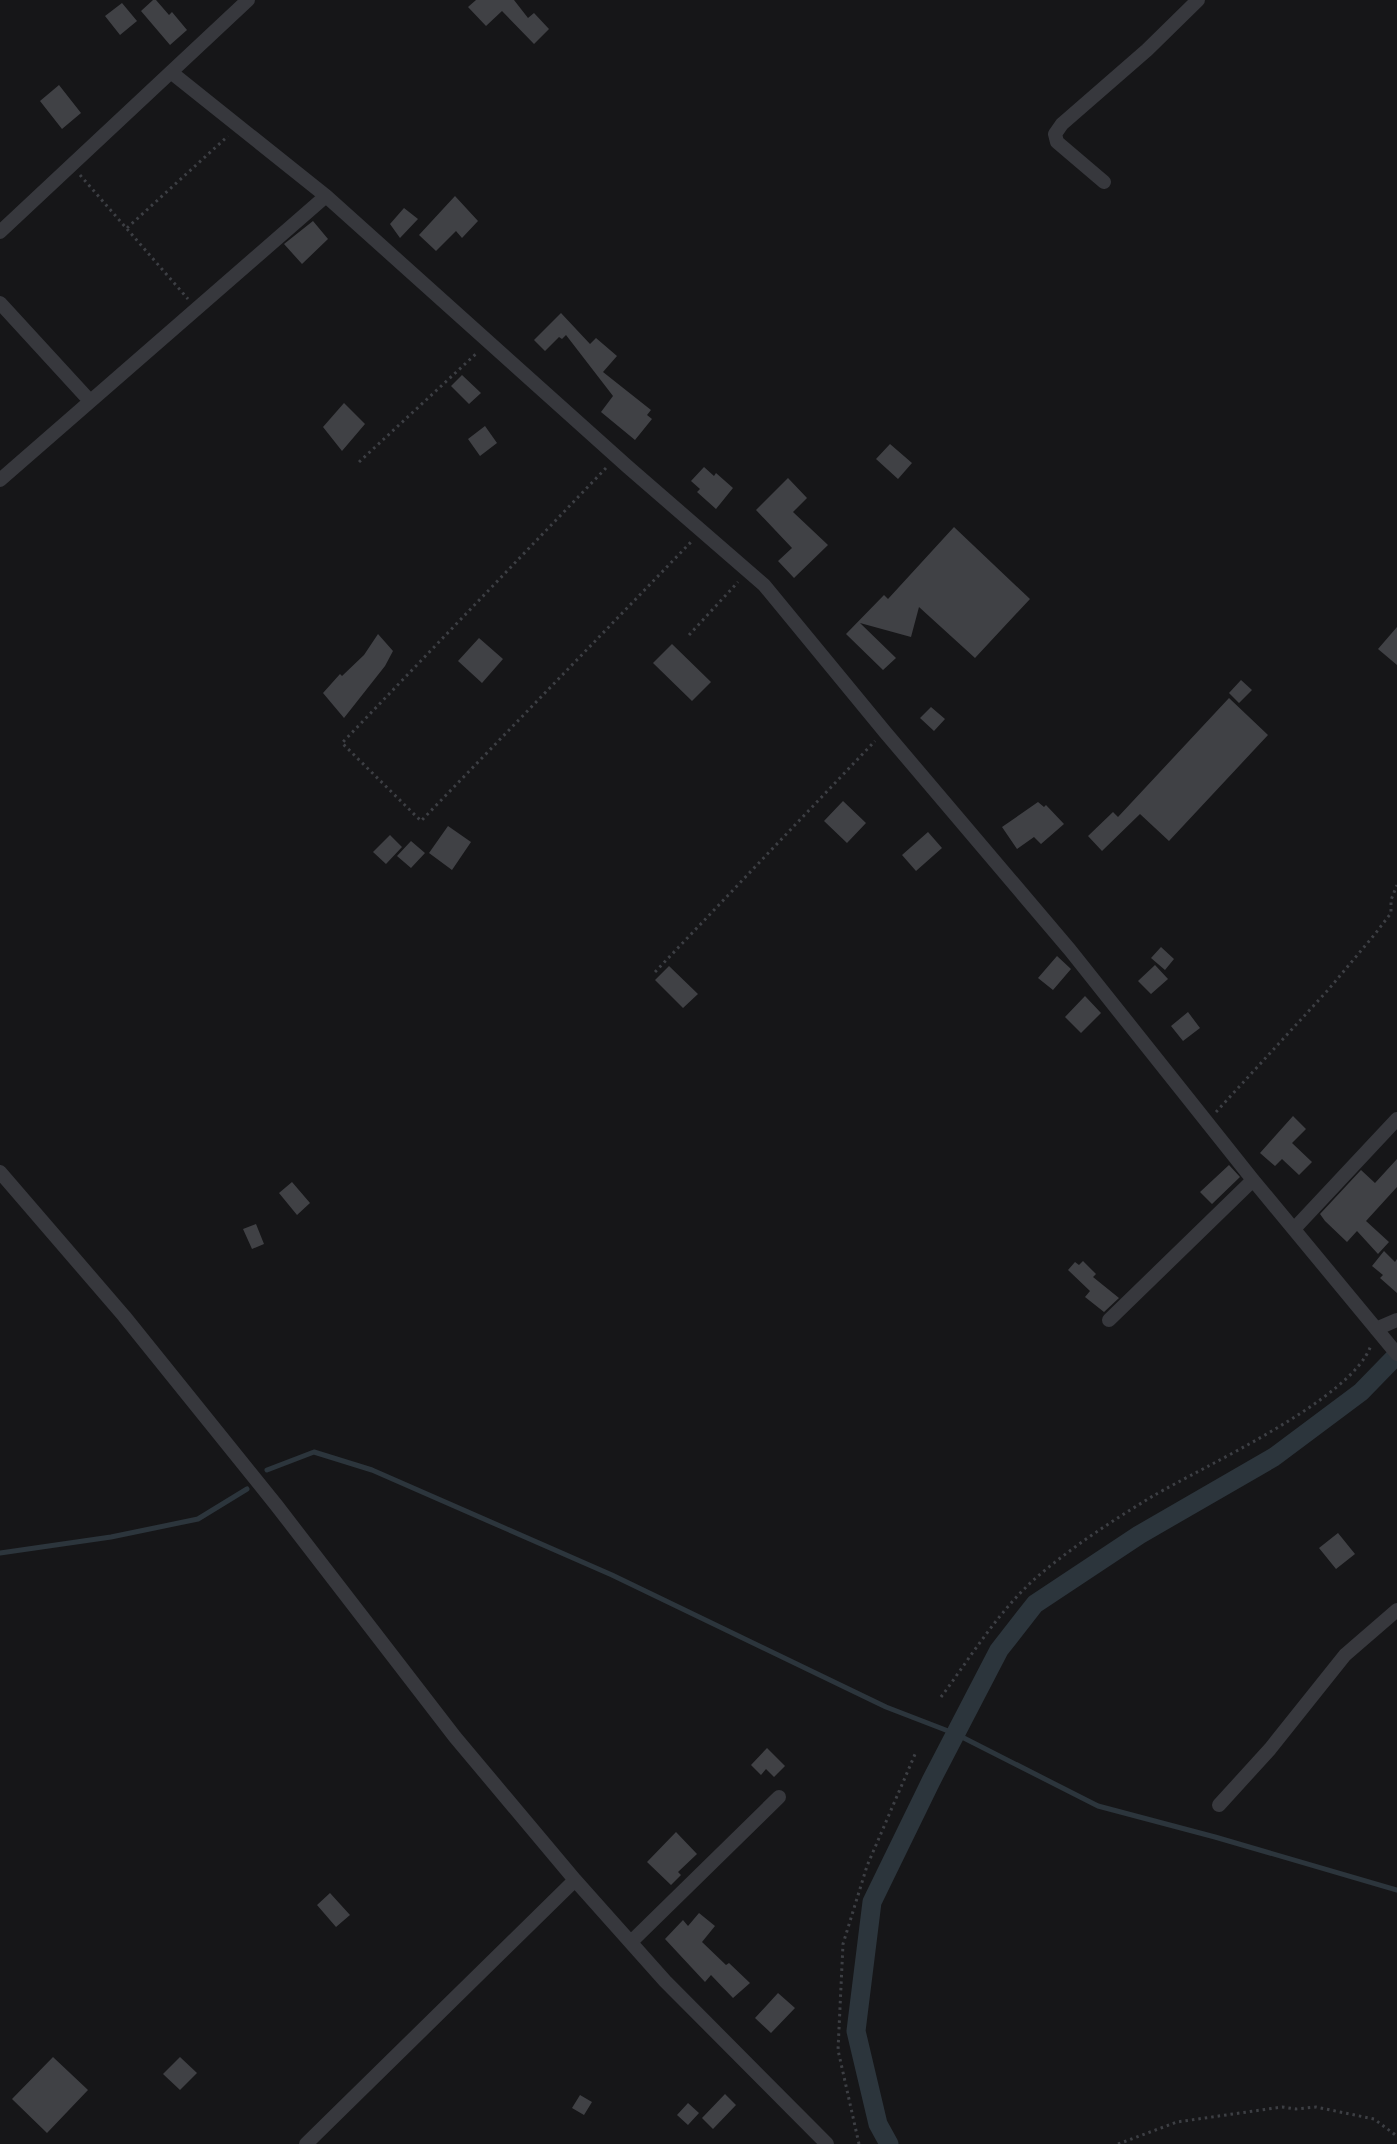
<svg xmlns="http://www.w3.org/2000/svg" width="1397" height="2144" viewBox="0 0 1397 2144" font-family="Figtree,sans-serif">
<rect width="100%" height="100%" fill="#161618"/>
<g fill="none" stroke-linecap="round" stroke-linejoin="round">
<path stroke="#2c353c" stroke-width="5" d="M267,1470L314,1452L372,1470L612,1575L886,1707L956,1734L1098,1806L1215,1837L1397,1890
M0,1553L111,1537L198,1519L247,1489"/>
<path stroke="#2c353c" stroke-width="19" d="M889,2144L878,2124L856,2031L872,1902L931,1781L999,1650L1035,1604L1139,1535L1274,1457L1361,1392L1397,1355"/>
</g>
<path fill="#404145" d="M153,0H156L169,15L172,12L187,30L170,45L141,11Z
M476,0H514L528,18L534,13L549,29L534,44L502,11L486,26L468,7Z
M122,3L137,21L120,35L105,16Z
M59,85L81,113L62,129L40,101Z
M455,196L478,221L462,238L456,231L436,251L419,235Z
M404,208L418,219L400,238L390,224Z
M313,221L328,239L302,264L284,244Z
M561,313L590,344L596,338L617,356L603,372L651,410L647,415L652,419L635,440L601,412L613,396L566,335L562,339L559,337L545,351L534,340Z
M462,375L481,393L469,404L451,386Z
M344,403L365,424L342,451L323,427Z
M485,426L497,443L480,456L468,439Z
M890,444L912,463L898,479L876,459Z
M704,467L714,476L716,473L733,488L716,509L697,492L700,489L691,481Z
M788,478L807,498L793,512L828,545L794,578L778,561L792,548L756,510Z
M954,527L1030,599L975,658L919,607L911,637L860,623L896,658L883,670L846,634L884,595L888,599Z
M1397,627V665L1378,649Z
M378,634L393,651L385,666L344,718L323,693L340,674L342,676L364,655Z
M479,638L503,659L482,683L458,661Z
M672,644L711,682L692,701L653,663Z
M1241,680L1252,690L1239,703L1229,693Z
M1229,698L1268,735L1169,841L1140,814L1102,851L1088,836L1113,812L1118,817Z
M931,707L945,719L934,731L920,718Z
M843,801L866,823L847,843L824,821Z
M1038,802L1044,807L1046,805L1064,824L1041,844L1034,837L1017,849L1002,827Z
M448,826L471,842L452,870L429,853Z
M928,832L942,848L916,871L902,855Z
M390,835L402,847L386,864L373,852Z
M411,841L425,853L411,868L397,856Z
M1161,947L1174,959L1165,970L1151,958Z
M1057,956L1071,969L1053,990L1038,978Z
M1155,965L1168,979L1151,994L1138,981Z
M669,966L698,994L683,1008L655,980Z
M1085,996L1101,1013L1081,1033L1065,1017Z
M1188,1012L1200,1028L1183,1041L1171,1026Z
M1293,1116L1306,1129L1292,1143L1312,1162L1299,1175L1282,1159L1275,1166L1260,1153Z
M1397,1159V1187L1366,1221L1389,1242L1378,1254L1357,1231L1347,1242L1325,1221L1320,1214L1361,1170L1375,1183Z
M1229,1165L1240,1177L1212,1204L1200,1192Z
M292,1182L310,1203L297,1215L279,1193Z
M256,1224L264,1244L252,1249L243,1229Z
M1384,1251L1395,1262L1397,1259V1293L1380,1278L1383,1275L1372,1266Z
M1083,1261L1096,1274L1093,1277L1119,1298L1104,1312L1085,1297L1090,1291L1068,1270L1075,1262L1079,1265Z
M1338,1533L1355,1554L1336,1569L1319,1548Z
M767,1748L785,1766L774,1777L766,1769L761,1775L751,1765Z
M676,1832L697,1854L678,1872L681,1875L671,1885L647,1862Z
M330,1893L350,1915L336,1927L317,1905Z
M699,1913L715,1926L702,1942L726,1965L729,1963L750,1983L733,1998L711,1975L705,1982L665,1939L683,1920L688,1926Z
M778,1993L795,2008L771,2033L755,2018Z
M53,2057L88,2090L47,2133L12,2099Z
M180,2057L197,2073L180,2090L163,2074Z
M725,2094L736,2105L713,2129L702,2118Z
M580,2095L592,2102L584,2115L572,2108Z
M688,2103L699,2113L688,2125L677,2115Z"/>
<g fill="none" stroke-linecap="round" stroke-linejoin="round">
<path stroke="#3d3f44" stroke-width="3" stroke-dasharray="2.5 4" stroke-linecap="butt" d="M80,175L188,299
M127,228L228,136
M359,462L478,352
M606,468L342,743L421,821L691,542
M689,635L738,582
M655,972L875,741
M1216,1112L1328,990L1375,934L1391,913V900L1397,885
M941,1697C973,1654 1002,1605 1044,1571C1078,1543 1115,1519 1153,1496C1204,1466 1353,1399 1371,1345
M859,2144L838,2050L843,1944L867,1866L916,1752
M1118,2144L1177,2122L1282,2107L1296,2109L1316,2107L1374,2119L1397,2136"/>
<path stroke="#37383d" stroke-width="14" d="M172,73L326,196L628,467L764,585L885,732L1070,950L1253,1180L1397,1354
M1104,182L1057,142L1055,134L1062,124L1147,50L1198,0
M0,232L248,0
M0,303L90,401
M0,480L326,196
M0,1172L124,1316L277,1506L455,1737L575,1880L665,1981L827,2144
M1294,1229L1397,1119
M1109,1320L1253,1180
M1376,1329L1397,1320
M1219,1805L1270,1749L1345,1655L1397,1610
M631,1942L779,1797
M306,2144L575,1880"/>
</g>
</svg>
